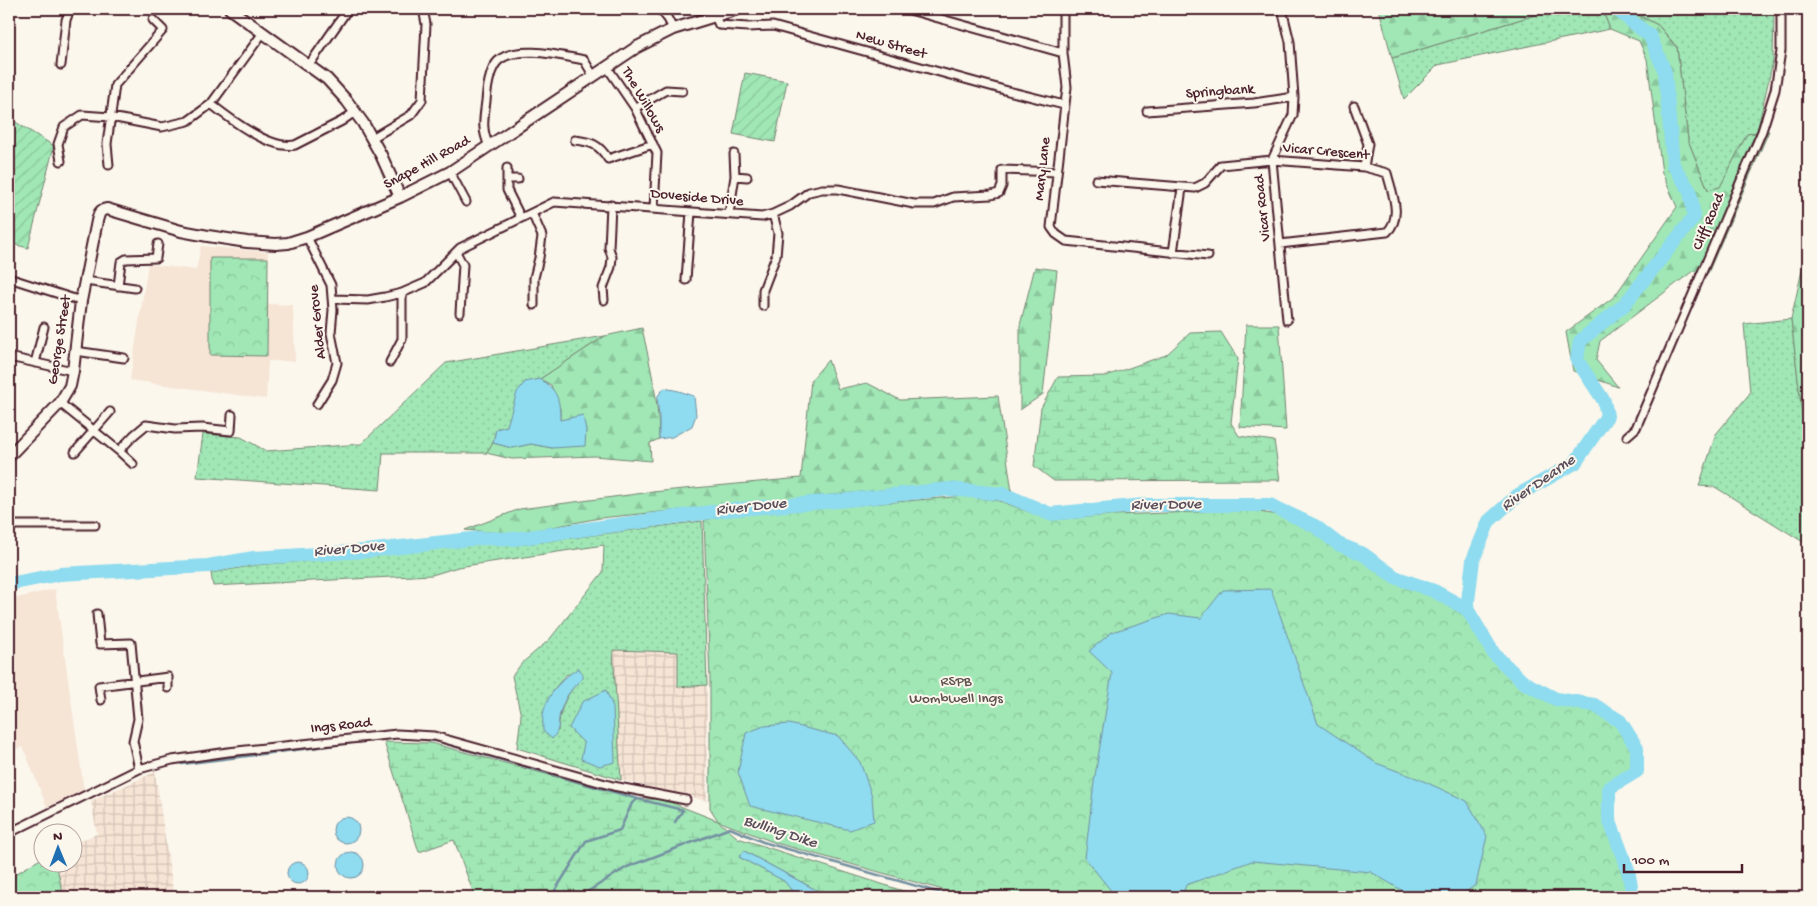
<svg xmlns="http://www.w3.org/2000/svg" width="1817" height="906" viewBox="0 0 1817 906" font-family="'Gochi Hand',sans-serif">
<defs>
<pattern id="industrial-grid" width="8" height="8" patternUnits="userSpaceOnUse" patternTransform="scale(1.25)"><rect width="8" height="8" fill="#f6e4d5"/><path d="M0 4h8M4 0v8" fill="none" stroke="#d4c3b7"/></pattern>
<pattern id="grass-dots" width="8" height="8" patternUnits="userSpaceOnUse" patternTransform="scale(1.25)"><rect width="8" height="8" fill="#a0e7b5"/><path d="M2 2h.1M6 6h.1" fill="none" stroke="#8bc69c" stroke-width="1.8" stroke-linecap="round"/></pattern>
<pattern id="forest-firs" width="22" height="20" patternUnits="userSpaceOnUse" patternTransform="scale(1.25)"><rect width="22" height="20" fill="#a0e7b5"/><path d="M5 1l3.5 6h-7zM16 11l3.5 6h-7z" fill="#8bc69c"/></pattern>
<pattern id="wetland-marsh" width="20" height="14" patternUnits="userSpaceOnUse" patternTransform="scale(1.25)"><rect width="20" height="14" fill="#a0e7b5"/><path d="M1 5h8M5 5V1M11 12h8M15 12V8" fill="none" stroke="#8bc69c"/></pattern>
<pattern id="park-crowns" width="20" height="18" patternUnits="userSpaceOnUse" patternTransform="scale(1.25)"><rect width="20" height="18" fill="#a0e7b5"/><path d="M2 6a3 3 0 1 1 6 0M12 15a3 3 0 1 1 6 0" fill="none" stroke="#8bc69c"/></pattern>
<pattern id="garden-furrows" width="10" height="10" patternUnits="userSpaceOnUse" patternTransform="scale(1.25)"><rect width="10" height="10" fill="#a0e7b5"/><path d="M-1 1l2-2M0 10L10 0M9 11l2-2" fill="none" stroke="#8bc69c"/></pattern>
</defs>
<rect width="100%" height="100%" fill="#fbf7ec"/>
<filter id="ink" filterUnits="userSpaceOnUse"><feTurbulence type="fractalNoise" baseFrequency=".02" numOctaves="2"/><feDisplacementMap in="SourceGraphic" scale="10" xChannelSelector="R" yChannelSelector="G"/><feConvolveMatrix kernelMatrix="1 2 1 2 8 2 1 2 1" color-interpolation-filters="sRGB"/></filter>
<g filter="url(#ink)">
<path fill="#f6e4d5" d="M201,246L268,252V304L293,305L295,361H268L266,399L130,380L148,264L196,270Z
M55,589L84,790L47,807L23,747L9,750V600Z"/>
<path fill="url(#industrial-grid)" d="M613,650L679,652L678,687L707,685V801L621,780Z
M155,772L174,897H64L56,864H72L73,843L97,834L91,801Z"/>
<path fill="url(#grass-dots)" stroke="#758370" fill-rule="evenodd" d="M1550,9H1602L1610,29L1438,65L1404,99L1392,58L1548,11Z
M1629,9H1774L1773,61L1757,132L1747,134L1720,188L1708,190L1688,140L1677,47L1658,25L1630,11Z
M1791,319L1808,465V545L1715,487L1699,486L1716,434L1750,393L1744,324Z
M605,336L540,379L525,382L507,426L496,429L493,443L486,453H383L380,490L197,477L203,434L241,437L266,451L361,444L446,363Z
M702,521L707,685L678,687V652L613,650L621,780L517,748L521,716L512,676L522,663L549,640L603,572L604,545L458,567L432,575L213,586L211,573L256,565L369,556L481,544L517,545ZM567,674L584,677C566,692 560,708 558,731L544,711L554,689Z"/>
<path fill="url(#forest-firs)" stroke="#758370" d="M1379,9H1550L1548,11L1392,58Z
M1602,9H1629L1630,11L1658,25L1677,48L1688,140L1708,190L1720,187L1747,134L1769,131L1708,273L1693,271L1600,341L1596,360L1618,387L1573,371L1566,332L1614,297L1677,207L1662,173L1647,59L1639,41L1610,29Z
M1808,244V465L1791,319Z
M1035,267L1057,270L1043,394L1020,410V325Z
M1246,325H1279L1286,430L1240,427Z
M642,328C650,365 659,401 659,439L650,443L651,461L595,456L512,459L486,453L493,443L512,448L531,444L552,448L560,420V409L551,385L540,379L605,336Z
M828,360L838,389L867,383L900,400L998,396L1012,492L952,483L600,518L515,534L465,530L520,509L652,492L801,478L811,380Z"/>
<path fill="url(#wetland-marsh)" stroke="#758370" d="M1221,332L1238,359L1231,423L1239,436L1274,441L1280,480L1054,481L1034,466L1041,408L1058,377L1106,376L1166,355L1190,333Z
M384,742L431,743L638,799H662L718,821L738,838L922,897H901L868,890L829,897L744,851L739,857L785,881L797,897H475L454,840L419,852Z"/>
<path fill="url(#park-crowns)" stroke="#758370" d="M210,258H268L267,356L210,355Z
M965,496L1000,501L1050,520L1114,515L1248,510L1278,515L1304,526L1326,541L1353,554L1389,577L1431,595L1462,613L1492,659L1520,686L1554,702L1594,710L1617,724L1633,748L1632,768L1606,784L1604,819L1624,875L1629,897H968L776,843L718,821L710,808V680L704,520L727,516Z
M42,858V864H56L64,897H9V878Z"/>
<path fill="url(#garden-furrows)" stroke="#758370" d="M745,73L787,81L775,142L733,134Z
M9,118L54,146L28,248L9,243Z"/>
<path fill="#8fdbef" stroke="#7390a1" d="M540,379C558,390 560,400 560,420L583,415L586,430L585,446L552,448L531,444L512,448L493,443L496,429L507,426L517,392L525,382Z
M664,388L679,391L694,396L696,415L692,426L672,437L659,439V417L657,397Z
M1271,589L1318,724L1376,763L1419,779L1467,801L1487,836L1476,885L1458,897H1413L1371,872L1252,861L1186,885L1182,897H1116L1085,858L1094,782L1112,673L1089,651L1112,632L1169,614L1201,618L1223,590Z
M579,668L584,677C572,687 564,698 560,713C557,725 561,729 552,739L543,731C543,724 542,716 544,710C549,692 563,677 579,668Z
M606,690L613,707L615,762L600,766L581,759L584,743L569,728L582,702Z
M789,724L838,736L860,762L872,796L874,821L850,830L750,806L738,772L746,733L764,726Z
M333 830a13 13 0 1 1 26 0a13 13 0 1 1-26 0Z
M744,851L829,897H797L784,881L739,857Z
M338 865a13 13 0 1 1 26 0a13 13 0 1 1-26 0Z
M287 873a11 11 0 1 1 22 0a11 11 0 1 1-22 0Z"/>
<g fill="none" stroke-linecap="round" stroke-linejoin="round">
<path stroke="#7390a1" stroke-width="2.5" d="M182,764L401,737L436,741L638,799
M551,897L586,841L620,830L632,803L638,799L683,810L675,822
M579,897L627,867L730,828L763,842L955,897"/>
<path stroke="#8fdbef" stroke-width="14" d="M1616,9L1650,36L1665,72L1673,165L1690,191L1694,217L1624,305L1580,341L1577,360L1604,401L1607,416L1575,463L1518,495L1489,521L1473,560L1467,609L1494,654L1523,682L1556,699L1594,705L1620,721L1637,748V771L1609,788V819L1628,870L1633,897
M9,584L60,574L208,566L254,558L366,551L480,538L514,539L726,510L838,501L949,489L1003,494L1050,514L1145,505H1270L1315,526L1338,544L1363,554L1395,577L1434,591L1467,609"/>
<g stroke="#4a1f2b" stroke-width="11">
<path id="street" d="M660,9L668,19L673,29
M906,9L1063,53
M1063,9V53L1067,87L1051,227L1056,234L1066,241L1208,256
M1282,9L1290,42L1294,97L1293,115L1272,160L1287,320
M715,16L719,25L748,27L773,26L1008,91L1064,105
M61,65L66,20L70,9
M309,65L348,9
M607,67L635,108L657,153L654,208
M211,104C230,119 270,150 295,145L342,121L356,111
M1354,106L1368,144L1364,167
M635,108L666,90L682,91
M1147,111L1254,103L1294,97
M372,138L411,115L422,100L426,24L423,9
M575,140C591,142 599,144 608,159L653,144
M489,146C481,129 484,118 486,101C487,89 490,69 498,61C516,44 562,56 584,60L593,75
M61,161L58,144L64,127L82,115L111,117L162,127L188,121L211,104L262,34
M109,165L107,144L115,85L163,30L153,20
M507,168V190L521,218
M450,172L466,202
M735,176L747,177
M507,179H518
M1096,180L1195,188L1205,183L1221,165L1272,160L1364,167L1387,173C1392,193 1403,217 1387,232L1280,244
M532,213L542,236L539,258L534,278V305
M729,214L735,176L734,154
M307,237L331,285L333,310L331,333L337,363L332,380L317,404
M456,252L463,265L460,313
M1173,253L1182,188
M9,278L81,301
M686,280L691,212
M85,281L135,288
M118,286L121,262L126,259L156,258L158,244
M333,299L368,300L385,297L402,293L425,283L460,248L554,202L762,217L773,214L790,206L809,192L822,189H838L914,204H934L953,197L991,195L999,193L1002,186V170L1057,172
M604,300L603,288L611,267L612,257L609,248L611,205
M763,306V290L776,256L778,233L773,214
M75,351L124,358
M9,357L73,371
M390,362L402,339V293
M35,363L44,327
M60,403L119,451L133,464
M1627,436L1636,428L1762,131L1775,90L1781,51V9
M119,451L134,435L146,425L175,429L202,428L231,431L232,415
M75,452L110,412
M9,525H95
M97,614L100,644L131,643L138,719L133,741L139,769
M101,700L99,686L168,677V688
M9,833L139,769L172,760L228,752L397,734L434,736L613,786L686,800"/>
</g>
<g stroke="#4a1f2b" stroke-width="14">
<path id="secondary" d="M230,9L327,79L347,101L363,123L381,155L400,197
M9,456L60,403L70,386L73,371L81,301L97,221C99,214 99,210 107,209L181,231L208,236L247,242L276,244L288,243L307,237L400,197L450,172L637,47L673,29L738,9"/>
</g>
<use href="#street" stroke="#fbf7ec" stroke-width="7"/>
<use href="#secondary" stroke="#fbf7ec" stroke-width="10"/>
</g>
</g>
<g text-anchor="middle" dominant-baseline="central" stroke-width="4" stroke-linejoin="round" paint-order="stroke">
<g font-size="15" fill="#4a1f2b" stroke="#fbf7ec">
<text transform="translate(891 45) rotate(16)">New Street</text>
<text transform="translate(1220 92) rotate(-4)">Springbank</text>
<text transform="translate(643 100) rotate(60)">The Willows</text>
<text transform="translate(1326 152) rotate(5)">Vicar Crescent</text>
<text transform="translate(427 163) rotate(-29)">Snape Hill Road</text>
<text transform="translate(1043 169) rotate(-84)">Mary Lane</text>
<text transform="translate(697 198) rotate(5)">Doveside Drive</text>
<text transform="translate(1263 208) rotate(-96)">Vicar Road</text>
<text transform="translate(1709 222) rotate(-67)">Cliff Road</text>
<text transform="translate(318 322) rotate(-96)">Alder Grove</text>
<text transform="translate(60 340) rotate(-81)">George Street</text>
<text transform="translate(341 726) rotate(-6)">Ings Road</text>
</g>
<g font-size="15" fill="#60514e" stroke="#fbf7ec">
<text x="956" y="682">RSPB<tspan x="956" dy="17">Wombwell Ings</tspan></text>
</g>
<g font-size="16" font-style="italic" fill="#5b4e5c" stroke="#fbf7ec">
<text transform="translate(1539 484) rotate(-35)">River Dearne</text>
<text transform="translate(1166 506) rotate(-1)">River Dove</text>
<text transform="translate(751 508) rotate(-6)">River Dove</text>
<text transform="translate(349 550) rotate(-5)">River Dove</text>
<text transform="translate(780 833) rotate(18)">Bulling Dike</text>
</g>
</g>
<rect width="1817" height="906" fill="none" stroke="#fbf7ec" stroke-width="30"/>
<rect x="15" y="15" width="1787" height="876" fill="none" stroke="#4a1f2b" stroke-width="2" filter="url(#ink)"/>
<g transform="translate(58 848) rotate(359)"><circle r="24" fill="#fbf7ec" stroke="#b4a19f"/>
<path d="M0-4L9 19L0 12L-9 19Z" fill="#1f6fb2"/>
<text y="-8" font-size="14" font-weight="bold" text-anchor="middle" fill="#4a1f2b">N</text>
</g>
<path d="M1624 864v8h118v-8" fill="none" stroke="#4a1f2b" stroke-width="2.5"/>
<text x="1632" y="864" font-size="15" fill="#4a1f2b" stroke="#fbf7ec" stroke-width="4" paint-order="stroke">100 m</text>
</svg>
